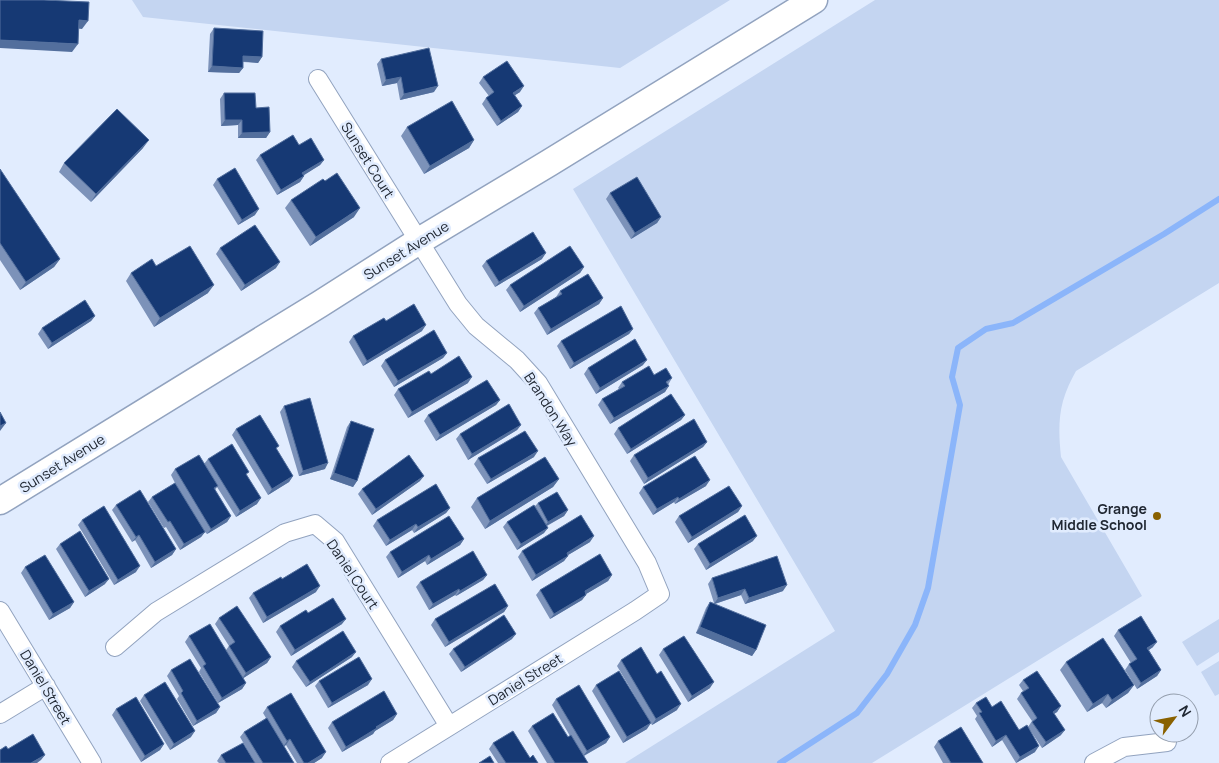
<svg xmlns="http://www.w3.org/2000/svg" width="1219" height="763" viewBox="0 0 1219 763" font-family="Manrope,sans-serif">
<rect width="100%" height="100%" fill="#e1ecfe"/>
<path fill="#c4d5f1" d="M132,0H730L620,68L143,17Z
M875,0H1219V283L1076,371C1071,380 1066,390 1063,401C1058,419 1059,438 1061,457L1142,596L872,763H625L835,631L573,189Z
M1219,619V652L1197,666L1182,642Z
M1219,661V694L1215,696L1201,672Z"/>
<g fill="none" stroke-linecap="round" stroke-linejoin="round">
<path stroke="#8bb5fa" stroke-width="6" d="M780,763L857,713L887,674L915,625L928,588L960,405L952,377L958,348L986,329L1013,323L1164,234L1219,199"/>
<g stroke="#92a3bf" stroke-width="20">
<path id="street" d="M318,79L458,304L476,326L517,360L538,383L647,563L660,594L635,611L390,763
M0,611L92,763
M115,647L156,612L285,533L315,524L335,541L449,726
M0,714L46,686
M1094,763L1124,747L1167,742"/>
</g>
<g stroke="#92a3bf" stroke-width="29">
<path id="secondary" d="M0,501L320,304L419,241L549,163L814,0"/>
</g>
<use href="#street" stroke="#fff" stroke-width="18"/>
<use href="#secondary" stroke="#fff" stroke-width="26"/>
</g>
<path fill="#7c92b9" d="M214,28L262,57L258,63L243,62V68L239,73L208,72L210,34Z
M381,59L434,92L400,100L397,83L382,86L377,64Z
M483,77L520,92L515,95L522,106L518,112L497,126L482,104L486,98L489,96L479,83Z
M224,93L256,108L270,132L266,138H238V125L221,126L220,99Z
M407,127L474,140L469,148L424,174L401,136Z
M299,145L324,160L320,165L303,175L304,176L300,182L277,195L256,160L260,155Z
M143,148L91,202L59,172L64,163Z
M0,169L60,259L54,267L20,290L0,260Z
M217,179L255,215L238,225L213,185Z
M610,193L661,217L657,223L631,239L606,199Z
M291,200L354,217L310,246L285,208Z
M220,248L276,268L241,291L216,254Z
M542,259L495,287L482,266L486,261Z
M156,266L208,293L154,327L126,281L131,273Z
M584,267L580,273L520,312L506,290L510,285Z
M560,291L603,298L599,304L547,335L534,313L538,308L556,297Z
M95,316L91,321L48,349L38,334L42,328Z
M386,321L422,331L363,366L349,342L353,336Z
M633,329L629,334L570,369L557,346L561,341Z
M447,353L443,358L394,387L381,366L385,360Z
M643,365L596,394L584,374L588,368Z
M431,374L468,383L408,418L394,395L398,389Z
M654,375L672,378L668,385L665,392L610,424L598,405L602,399L619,389L618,388L622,382Z
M500,400L496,405L436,441L424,421L428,415Z
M284,406L325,469L299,476L280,412Z
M685,415L681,420L627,454L614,434L618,428Z
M351,421L357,481L353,487L330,479L347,427Z
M521,425L517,430L468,460L456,439L460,434Z
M236,429L277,450L293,476L289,482L268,495L232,435Z
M707,442L703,447L644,484L630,461L634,455Z
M534,457L487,484L474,464L478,458Z
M208,459L247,476L257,504L236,517L217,487L215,490L231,516L227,522L207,534L205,532L201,537L180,550L166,527L164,528L148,502L152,497L175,483L171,475L175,469L204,464Z
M559,479L553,487L485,529L471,507L477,498Z
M420,481L372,515L358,494L362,489Z
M706,486L675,504L674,502L653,515L639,493L643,487Z
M538,503L568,510L564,516L547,526L544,533L517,550L503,527L507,522L535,506Z
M116,505L176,549L172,555L151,568L135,540L132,542L112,510Z
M742,506L738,512L688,543L675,522L679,516Z
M450,508L446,513L414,533L412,530L386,546L373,526L377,520Z
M82,520L136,572L114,585L78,525Z
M464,539L460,545L427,565L425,561L398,578L386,557L390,552Z
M753,541L706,570L694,549L698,544Z
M590,542L568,555L564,561L532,581L518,557L522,551Z
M60,544L105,584L85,597L56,549Z
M25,567L74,602L70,608L49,620L21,573Z
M487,575L483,580L456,596L455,595L429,610L416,587L420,582Z
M612,575L608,581L586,594L582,600L550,619L536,595L540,590Z
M712,578L783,591L745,604L741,595L715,604L756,650L752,656L696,633L706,608L710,602L714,603L708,584Z
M282,579L316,592L263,623L249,598L253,593Z
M508,606L504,612L445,647L431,625L435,619Z
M308,613L342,624L291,656L276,632L280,626Z
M219,618L271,657L267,663L243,678L246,683L242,689L218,703L199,672L201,668L185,642L189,636L226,650L229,646L215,624Z
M1118,630L1153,647L1149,650L1161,670L1157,676L1137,689L1125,670L1129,664L1131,663L1114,636Z
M512,639L461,672L449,654L453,649Z
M663,649L710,688L688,702L659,655Z
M352,657L306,687L292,667L296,661Z
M621,660L677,710L652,725L617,666Z
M1066,662L1134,685L1128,693L1106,708L1102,703L1087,712L1060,670Z
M171,670L220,707L216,713L193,726L177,699L179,696L167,676Z
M1023,680L1061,706L1057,712L1054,714L1061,735L1042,748L1030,730L1035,752L1016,763L1002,740L992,747L975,719L977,716L972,708L976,703L992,707L1019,730L1028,727L1032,721L1017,699L1021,693L1023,691L1019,685Z
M319,681L368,685L328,708L315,686Z
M596,685L647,729L623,743L592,691Z
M144,695L191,737L170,750L140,701Z
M556,699L610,737L606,743L584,756L588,763H547L528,731L532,726L568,737L570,736L552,705Z
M267,707L322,758L314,763H297L286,745L284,746L294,763H255L240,737L244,732L266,718L263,713Z
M116,709L164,744L160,750L141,762L112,715Z
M397,714L393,720L375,731L373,734L342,752L328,728L332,722Z
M938,741L983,763H943L934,747Z
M493,743L530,758L538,763H498L489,749Z
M221,755L255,763H219L217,761Z"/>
<path fill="#536f9d" d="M79,20L88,21L82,29L73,28Z
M0,40L78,44L72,52L0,48Z
M243,56L262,57L258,63L239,61Z
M212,66L243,68L239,73L208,72Z
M401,77L397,83L382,86L386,80Z
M438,86L434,92L400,100L404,94Z
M524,86L520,92L509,99L513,93Z
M522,106L518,112L497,126L501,121Z
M225,120H242L238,125L221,126Z
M270,132L266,138H238L242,133Z
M149,140L143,148L91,202L96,194Z
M474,140L469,148L424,174L430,166Z
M324,160L320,165L298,179L302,173Z
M304,176L300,182L277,195L281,190Z
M360,208L354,217L310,246L316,237Z
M259,209L255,215L238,225L242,220Z
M661,217L657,223L631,239L635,233Z
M546,253L542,259L495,287L499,282Z
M60,259L54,267L20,290L26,282Z
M280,262L276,268L241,291L245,285Z
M584,267L580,273L520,312L524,306Z
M214,285L208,293L154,327L160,318Z
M603,298L599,304L547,335L551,329Z
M95,316L91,321L48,349L52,343Z
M426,325L422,331L363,366L367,361Z
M633,329L629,334L570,369L574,363Z
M447,353L443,358L394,387L398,381Z
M647,360L643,365L596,394L600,388Z
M472,377L468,383L408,418L412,412Z
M669,386L665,392L610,424L614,418Z
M500,400L496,405L436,441L440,435Z
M685,415L681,420L627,454L631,449Z
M6,423L0,431V426Z
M521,425L517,430L468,460L472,454Z
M707,442L703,447L644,484L648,478Z
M538,451L534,457L487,484L491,479Z
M328,463L325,469L299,476L303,471Z
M334,473L357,481L353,487L330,479Z
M293,476L289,482L268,495L272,489Z
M424,476L420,481L372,515L376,509Z
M559,479L553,487L485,529L490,521Z
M710,480L706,486L675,504L679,499Z
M678,497L674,502L653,515L657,509Z
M261,498L257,504L236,517L240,511Z
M742,506L738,512L688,543L692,537Z
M450,508L446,513L414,533L418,527Z
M568,510L564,516L544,527L548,522Z
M231,516L227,522L207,534L211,529Z
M416,524L412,530L386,546L390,540Z
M548,528L544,533L517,550L521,544Z
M205,532L201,537L180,550L184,544Z
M139,535L135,540L132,542L136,537Z
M594,536L590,542L563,558L567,553Z
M757,536L753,541L706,570L710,564Z
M464,539L460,545L427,565L431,559Z
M176,549L172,555L151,568L155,562Z
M429,555L425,561L398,578L402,572Z
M568,556L564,561L532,581L536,575Z
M140,566L136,572L114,585L118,580Z
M487,575L483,580L456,596L460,591Z
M612,575L608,581L581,597L585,591Z
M109,579L105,584L85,597L89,591Z
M787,585L783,591L745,604L749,598Z
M320,586L316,592L263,623L267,617Z
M459,589L455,595L429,610L433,604Z
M745,589L741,595L714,604L718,598Z
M586,595L582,600L550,619L554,614Z
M74,602L70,608L49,620L53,614Z
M508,606L504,612L445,647L449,642Z
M346,619L342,624L291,656L295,650Z
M700,627L756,650L752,656L696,633Z
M516,634L512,639L461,672L465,667Z
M1157,642L1153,647L1143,654L1147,648Z
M356,652L352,657L306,687L310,682Z
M271,657L267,663L242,679L246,673Z
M1161,670L1157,676L1137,689L1141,683Z
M372,679L368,685L328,708L332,703Z
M714,682L710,688L688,702L692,696Z
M246,683L242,689L218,703L222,698Z
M1134,685L1128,693L1106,708L1112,700Z
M1108,694L1102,703L1087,712L1093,704Z
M681,704L677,710L652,725L656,719Z
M1061,706L1057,712L1049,717L1053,712Z
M220,707L216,713L193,726L197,721Z
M397,714L393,720L375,731L373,734L342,752L346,747L376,727Z
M651,723L647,729L623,743L627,737Z
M1065,730L1061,735L1042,748L1046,742Z
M195,731L191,737L170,750L174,744Z
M1006,735L1002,740L992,747L996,741Z
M610,737L606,743L583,756L587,751Z
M290,739L286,745L283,747L287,741Z
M164,744L160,750L141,762L145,756Z
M1039,746L1035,752L1016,763L1020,757Z
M326,752L322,758L314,763H308Z
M45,755L41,760L37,763H31Z"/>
<path fill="#163974" stroke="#536f9d" d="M0,0H44L89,2L88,21L79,20L78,44L0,40Z
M214,28L263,31L262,57L243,56V68L212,66Z
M429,48L438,86L404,94L401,77L386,80L381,59Z
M507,61L524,86L513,93L522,106L501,121L486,98L494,92L483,77Z
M224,93H255L256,108L269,107L270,132L242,133V120H225Z
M452,101L474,140L430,166L407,127Z
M117,109L149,140L96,194L64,163Z
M293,135L299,145L311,138L324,160L302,173L304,176L281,190L260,155Z
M235,168L259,209L242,220L217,179Z
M0,169L60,259L26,282L0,243Z
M337,173L360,208L316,237L291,200L323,179L325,181Z
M637,177L661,217L635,233L610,193Z
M255,225L280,262L245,285L220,248Z
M533,232L546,253L499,282L486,261Z
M190,246L214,285L160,318L131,273L152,259L156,266Z
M570,246L584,267L524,306L510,285Z
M588,274L603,298L551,329L538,308L562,294L560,291Z
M85,300L95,316L52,343L42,328Z
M414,304L426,325L367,361L353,336L384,318L386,321Z
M621,306L633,329L574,363L561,341Z
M434,330L447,353L398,381L385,360Z
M635,339L647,360L600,388L588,368Z
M459,356L472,377L412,412L398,389L429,371L431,374Z
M649,366L654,375L666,368L672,378L666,382L669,386L614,418L602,399L625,386L622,382Z
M487,380L500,400L440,435L428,415Z
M671,394L685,415L631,449L618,428Z
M310,398L328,463L303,471L284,406Z
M509,404L521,425L472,454L460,434Z
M0,412L6,423L0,426Z
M260,415L279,446L276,448L293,476L272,489L236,429Z
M694,419L707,442L648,478L634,455Z
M351,421L374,429L357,481L334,473Z
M525,431L538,451L491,479L478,458Z
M232,444L249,472L246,474L261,498L240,511L208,459Z
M199,455L218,486L214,488L231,516L211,529L175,469Z
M409,455L424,476L376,509L362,489Z
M695,456L710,480L679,499L678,497L657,509L643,487Z
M545,457L559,479L490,521L477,498Z
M175,483L205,532L184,544L170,521L168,522L152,497Z
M436,484L450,508L418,527L416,524L390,540L377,520Z
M729,486L742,506L692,537L679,516Z
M140,490L176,549L155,562L139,535L136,537L116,505Z
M557,492L568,510L548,522L538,503Z
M534,505L548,528L521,544L507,522Z
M104,506L140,566L118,580L82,520Z
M581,515L594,536L567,553L568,556L536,575L522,551Z
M745,515L757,536L710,564L698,544Z
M449,516L464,539L431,559L429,555L402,572L390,552Z
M80,531L109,579L89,591L60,544Z
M473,551L487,575L460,591L459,589L433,604L420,582Z
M600,554L612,575L585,591L586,595L554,614L540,590Z
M45,555L74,602L53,614L25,567Z
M777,556L787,585L749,598L745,589L718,598L712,578Z
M307,564L320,586L267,617L253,593L281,577L282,579Z
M495,584L508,606L449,642L435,619Z
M333,598L346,619L295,650L280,626L306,610L308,613Z
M710,602L766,625L756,650L700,627Z
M237,606L271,657L246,673L229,646L235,642L219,618Z
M504,615L516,634L465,667L453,649Z
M1141,616L1157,642L1147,648L1161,670L1141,683L1129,664L1137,659L1118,630Z
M210,624L246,683L222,698L203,666L206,664L189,636Z
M343,631L356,652L310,682L296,661Z
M684,636L714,682L692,696L663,649Z
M1103,638L1134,685L1112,700L1108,694L1093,704L1066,662Z
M641,647L657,674L661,671L681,704L656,719L621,660Z
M359,657L372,679L332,703L319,681Z
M190,659L220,707L197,721L181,693L183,691L171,670Z
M619,671L651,723L627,737L596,685Z
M1037,671L1061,706L1053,712L1065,730L1046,742L1032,722L1037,718L1021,693L1029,688L1023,680Z
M165,682L195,731L174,744L144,695Z
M579,685L610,737L587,751L556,699Z
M384,691L397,714L376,727L377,728L346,747L332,722Z
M291,693L326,752L308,763H304L290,739L287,741L267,707Z
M136,697L164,744L145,756L116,709Z
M986,697L992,707L1001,701L1019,730L1027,725L1039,746L1020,757L1006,735L996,741L979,713L982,712L976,703Z
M553,713L568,737L571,735L588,763H555L532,726Z
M267,718L294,763H263L244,732Z
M961,727L983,763H951L938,741Z
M513,731L530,758L533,755L538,763H506L493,743Z
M33,734L45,755L31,763H0V750L6,746L8,749Z
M243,743L255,763H226L221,755Z
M490,756L494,763H479Z"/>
<circle fill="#896100" stroke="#e1ecfe" stroke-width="2" cx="1157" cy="516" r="5"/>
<g text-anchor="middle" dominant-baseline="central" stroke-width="5" stroke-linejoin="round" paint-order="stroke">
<g font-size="14" fill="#212833" stroke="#e1ecfe">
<text transform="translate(368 160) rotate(58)">Sunset Court</text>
<text transform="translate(406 250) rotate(-32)">Sunset Avenue</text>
<text transform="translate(551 409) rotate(57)">Brandon Way</text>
<text transform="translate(62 463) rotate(-32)">Sunset Avenue</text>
<text transform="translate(353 574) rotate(56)">Daniel Court</text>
<text transform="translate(525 679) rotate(-32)">Daniel Street</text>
<text transform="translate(46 687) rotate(59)">Daniel Street</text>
</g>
<g font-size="14" font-weight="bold" fill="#212833" stroke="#e1ecfe" text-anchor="end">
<text x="1147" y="508">Grange<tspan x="1147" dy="16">Middle School</tspan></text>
</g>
</g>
<g transform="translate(1174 718) rotate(58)"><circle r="24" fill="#e1ecfe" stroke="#949ead"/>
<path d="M0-4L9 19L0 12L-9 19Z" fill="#896100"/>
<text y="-8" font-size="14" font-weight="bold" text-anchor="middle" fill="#212833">N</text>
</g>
</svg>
